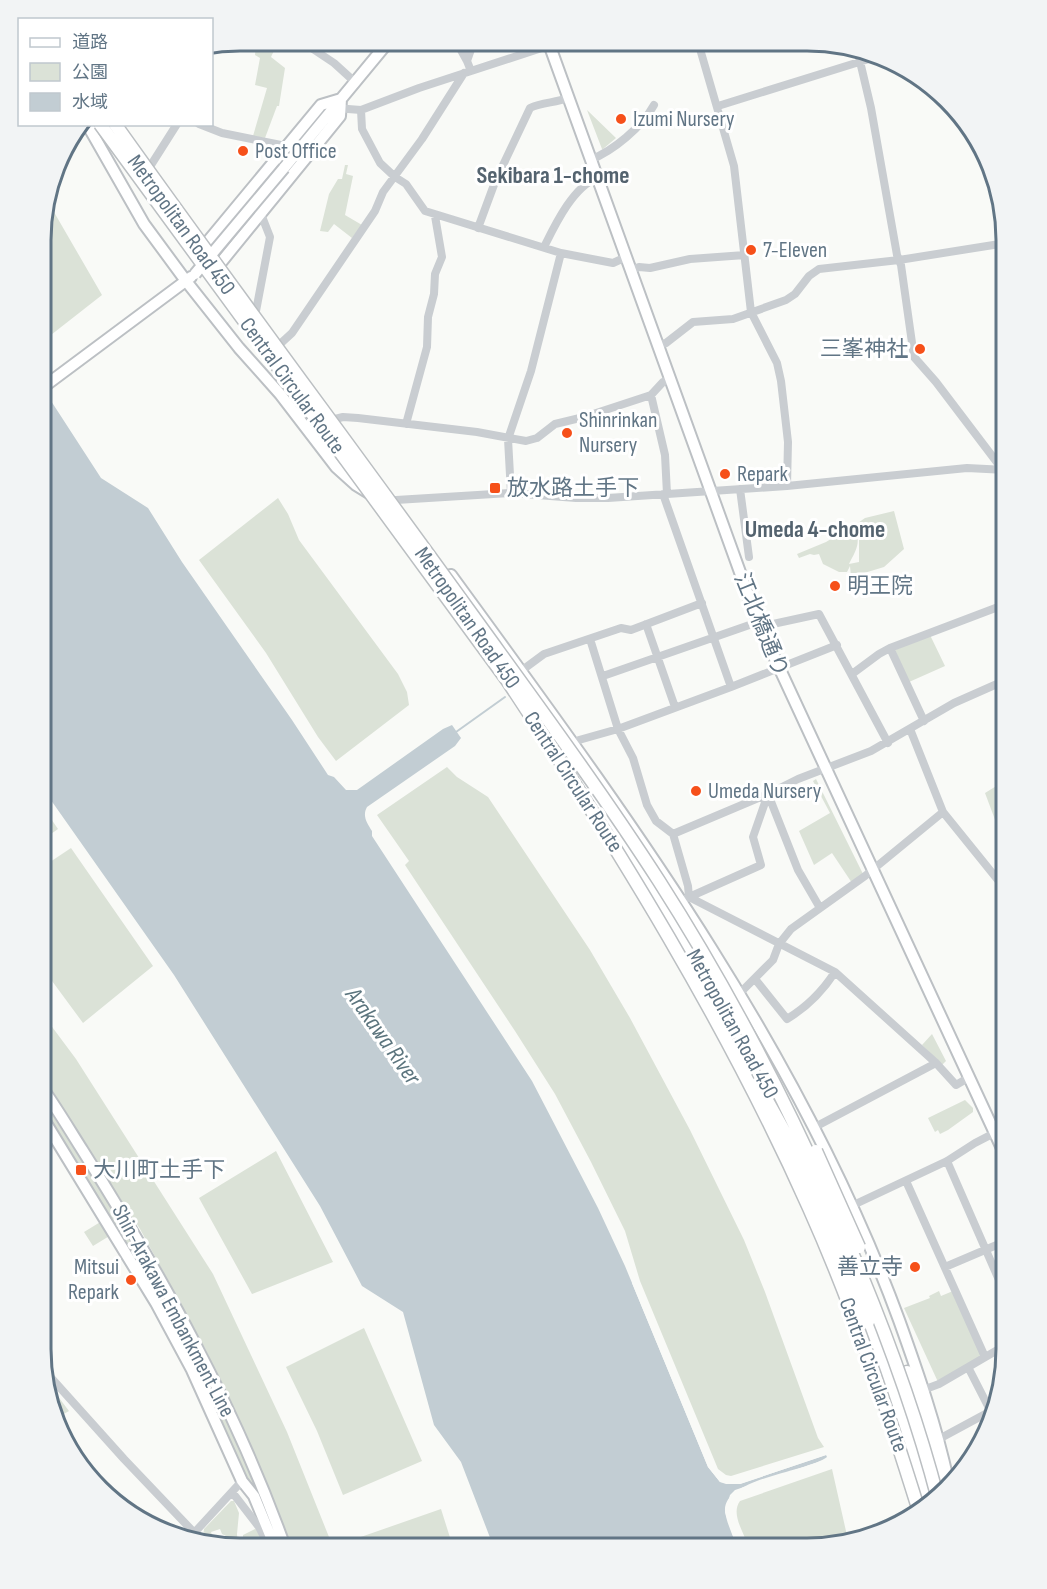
<svg xmlns="http://www.w3.org/2000/svg" width="1047" height="1589" viewBox="0 0 1047 1589" font-family="'Sofia Sans Condensed','Noto Sans JP',sans-serif">
<rect width="100%" height="100%" fill="#f9faf7"/>
<path fill="#dbe2d7" d="M245,41L278,42L271,57L285,68L279,106H277L265,138L253,136L267,88L255,85L260,58L255,55L256,44Z
M587,110L616,138L603,149H602Z
M345,165H348L346,174L353,176L345,215L362,225L352,238L334,224L328,232L320,231L329,194L338,179H342Z
M47,200L102,295L42,342V214Z
M278,498L288,514L299,540L398,674L407,692L409,705L336,761L318,737L266,653L199,560Z
M894,511L904,549L884,567L851,577L850,566L847,572H839L823,564L819,554L814,555L810,554L799,558L797,554L826,542L849,528H853C863,541 855,552 849,564L859,562V533L855,525L865,518Z
M930,635L945,666L909,682L895,650Z
M447,767L457,777L488,797L590,950L630,1018L690,1130L744,1240L765,1292L818,1438L824,1447L731,1476L726,1475L718,1469L640,1281L625,1231L591,1162L555,1094L515,1031L405,865L409,861L377,815Z
M816,779L863,874L852,883L832,853L814,865L799,831L830,813L813,781Z
M1006,780V831L1003,823L997,825L985,793Z
M41,804L58,829L41,841Z
M71,848L153,966L83,1023L41,966V868Z
M41,1012L76,1059L213,1274L287,1432L333,1547H291L267,1483L206,1350L140,1229L66,1115L41,1080Z
M932,1034L946,1061L942,1065L922,1045Z
M41,1097C100,1189 159,1282 208,1380C235,1434 258,1491 280,1547L249,1486L232,1446L55,1129L41,1108Z
M965,1100L973,1108V1112L948,1130L940,1134L938,1130L935,1132L928,1118Z
M276,1151L333,1262L252,1294L199,1198Z
M102,1221L111,1235L93,1246L84,1232Z
M939,1291L941,1296L953,1291L981,1354L980,1358L938,1382L904,1308L930,1298L929,1296Z
M364,1328L422,1461L343,1495L317,1431L286,1367Z
M47,1382L69,1411L55,1419Z
M832,1469L848,1540C820,1546 760,1557 735,1542L745,1538C740,1526 732,1512 740,1501Z
M231,1501H234L239,1513L237,1534L238,1546L226,1547V1536L222,1534L220,1529L211,1532L214,1541L219,1547L209,1545L203,1537L204,1529Z
M441,1509L453,1547H358L355,1539Z
M255,1529L259,1530L267,1547H249L243,1540V1535Z"/>
<path fill="#c2cdd3" d="M42,387L101,478L148,508L182,562L292,720L328,775L334,777L346,790H357L443,729L452,725L461,738L455,746L367,807C362,816 367,823 372,831V836L532,1081L598,1208L625,1266L708,1467L720,1482L740,1484L826,1455L827,1457C808,1472 723,1478 725,1511C726,1521 732,1533 735,1542L745,1548H494L461,1462L434,1425L403,1312L362,1286L320,1206L174,975L41,786Z"/>
<path fill="#f9faf7" d="M635,1282L711,1466L721,1479L726,1481H739L825,1452L826,1455L740,1484H726L720,1482L708,1467L632,1283Z
M827,1459L829,1461L737,1492L732,1497L728,1511L738,1541L735,1542L725,1512L730,1495L735,1490Z"/>
<g fill="none" stroke-linecap="round" stroke-linejoin="round">
<path stroke="#c2cdd3" stroke-width="2" d="M456,732L505,697"/>
<g stroke="#bcc0c4" stroke-width="14">
<path id="major" d="M548,41L758,622L1006,1157
M87,124L144,224L186,281L239,348L280,394L336,467L356,485L369,493
M284,168L389,41
M200,251L321,105L341,99L340,116L214,271
M42,388L191,277
M451,575C622,810 798,1045 899,1320C918,1373 936,1425 948,1480
M572,769C653,889 731,1008 794,1138
M41,1086C56,1107 69,1129 83,1151C162,1276 235,1407 285,1547
M41,1115L156,1303L192,1370L242,1481L254,1496L275,1547
M903,1436L912,1473"/>
</g>
<g stroke="#bbbfc2" stroke-width="15">
<path id="highway" d="M868,1322L910,1440L928,1505
M907,1372L947,1490"/>
</g>
<path stroke="#c9cdd1" stroke-width="8" d="M301,41L334,63L356,83
M456,41L467,61
M698,42L734,166L751,312L777,363L781,381L788,442L787,486
M858,53L871,108L897,255L901,265L914,357L936,382L1002,469
M471,71L467,61L474,41
M718,106L872,58
M335,108L361,110L362,129L380,163L395,177L406,184L425,211L561,253L613,263L626,257
M361,110L419,88L563,41
M199,124L222,133L286,146
M590,160C613,151 642,127 654,105
M151,165L177,124
M478,228L495,182L530,108C542,102 555,103 568,98
M544,247C555,225 573,187 597,178
M631,270L639,267L650,268L690,259L745,255
M256,311L270,237L261,214
M280,344L292,333L375,211L383,192L422,139L464,73
M658,345L666,343L693,322L733,319L786,300L795,294L809,276L819,269L899,260L1006,243
M651,395L665,455L667,494
M335,419L343,417L358,418L477,432L526,441L537,438L555,424L584,417L651,395L663,382L671,379
M406,424L427,347L428,317L434,294L435,274L442,257L435,216
M740,489L749,557
M511,493L508,439L531,371L561,253
M663,494L731,687L837,645
M396,500L511,493L576,498H608L787,486L967,468L1006,470
M646,624L675,707
M759,627L819,614L888,743
M590,639L618,729L633,758L647,805L656,821L673,834L688,886L689,897L835,972L936,1063L956,1085L968,1078
M890,648L924,721
M521,671L544,654L621,628L631,630L702,603
M852,674L879,654L890,648L1006,604
M603,676L758,622
M910,729L943,812L1006,890
M573,745L579,740L618,729L731,687
M673,834L768,794L798,870L820,908
M687,898L761,865L753,837L768,794L798,779L871,751L954,703L1006,680
M755,979L787,1019C807,1007 822,992 835,972
M739,994L773,960L779,944L791,929L865,876L943,812
M815,1127L936,1063
M947,1161L1006,1296
M906,1181L985,1357
M847,1208L947,1161L975,1143L1006,1127
M945,1267L1006,1241
M968,1367L990,1410
M45,1371L124,1459L204,1543
M923,1390L939,1384L1006,1345
M939,1439L989,1412
M232,1492L259,1527L269,1547
M187,1536L195,1532L242,1481"/>
<use href="#major" stroke="#fff" stroke-width="10"/>
<use href="#highway" stroke="#fff" stroke-width="12"/>
<g stroke="#bcc0c4" stroke-width="14" stroke-linecap="butt">
<path id="major-bridge" d="M195,274L284,168"/>
</g>
<g stroke="#bbbfc2" stroke-width="15" stroke-linecap="butt">
<path id="highway-bridge" d="M100,124L507,680C619,849 726,1022 809,1208C853,1306 887,1408 919,1511
M115,124C231,287 351,447 468,609C533,699 599,788 659,881C723,981 779,1087 827,1195C871,1293 911,1395 938,1499
M764,1095L788,1138L838,1247L868,1322
M816,1151L859,1247"/>
</g>
<use href="#major-bridge" stroke="#fff" stroke-width="10"/>
<use href="#highway-bridge" stroke="#fff" stroke-width="12"/>
</g>
<g fill="#f6501a" stroke="#fff" stroke-width="2">
<circle cx="621" cy="119" r="6"/>
<circle cx="243" cy="151" r="6"/>
<circle cx="751" cy="250" r="6"/>
<circle cx="920" cy="349" r="6"/>
<circle cx="567" cy="433" r="6"/>
<circle cx="725" cy="474" r="6"/>
<rect x="489" y="482" width="12" height="12" rx="3"/>
<circle cx="835" cy="586" r="6"/>
<circle cx="696" cy="791" r="6"/>
<rect x="75" y="1164" width="12" height="12" rx="3"/>
<circle cx="915" cy="1267" r="6"/>
<circle cx="131" cy="1280" r="6"/>
</g>
<g text-anchor="middle" dominant-baseline="central" stroke-width="6" stroke-linejoin="round" paint-order="stroke">
<g font-size="22" fill="#617585" stroke="#fff" text-anchor="start">
<text x="633" y="119">Izumi Nursery</text>
<text x="255" y="151">Post Office</text>
<text x="763" y="250">7-Eleven</text>
<text x="908" y="349" text-anchor="end">三峯神社</text>
<text x="579" y="420">Shinrinkan<tspan x="579" dy="25">Nursery</tspan></text>
<text x="737" y="474">Repark</text>
<text x="507" y="488">放水路土手下</text>
<text x="847" y="586">明王院</text>
<text x="708" y="791">Umeda Nursery</text>
<text x="93" y="1170">大川町土手下</text>
<text x="119" y="1267" text-anchor="end">Mitsui<tspan x="119" dy="25">Repark</tspan></text>
<text x="903" y="1267" text-anchor="end">善立寺</text>
</g>
<g font-size="22" fill="#617585" stroke="#fff">
<text transform="translate(181 225) rotate(54)">Metropolitan Road 450</text>
<text transform="translate(292 386) rotate(54)">Central Circular Route</text>
<text transform="translate(467 618) rotate(55)">Metropolitan Road 450</text>
<text transform="translate(761 625) rotate(68)">江北橋通り</text>
<text transform="translate(573 782) rotate(57)">Central Circular Route</text>
<text transform="translate(732 1024) rotate(61)">Metropolitan Road 450</text>
<text transform="translate(173 1311) rotate(62)">Shin-Arakawa Embankment Line</text>
<text transform="translate(873 1375) rotate(70)">Central Circular Route</text>
</g>
<g font-size="24" font-weight="bold" fill="#54636f" stroke="#fff">
<text x="553" y="175">Sekibara 1-chome</text>
<text x="815" y="529">Umeda 4-chome</text>
</g>
<g font-size="24" font-style="italic" fill="#5c757e" stroke="#fff">
<text transform="translate(383 1036) rotate(55)">Arakawa River</text>
</g>
</g>
<path d="M0 0H1047V1589H0ZM240 51H807A189 189 0 0 1 996 240V1349A189 189 0 0 1 807 1538H240A189 189 0 0 1 51 1349V240A189 189 0 0 1 240 51Z" fill="#f2f4f5" fill-rule="evenodd"/>
<path fill="none" stroke="#617585" stroke-width="3" d="M240 51H807A189 189 0 0 1 996 240V1349A189 189 0 0 1 807 1538H240A189 189 0 0 1 51 1349V240A189 189 0 0 1 240 51Z"/>
<rect x="18" y="18" width="195" height="108" fill="#ffffff" stroke="#c0c8ce" stroke-width="1.5"/>
<rect x="30" y="38" width="30" height="9" fill="#ffffff" stroke="#c0c8ce" stroke-width="1.5"/>
<text x="72" y="48" font-size="18" fill="#617585">道路</text>
<rect x="30" y="63" width="30" height="18" fill="#dbe2d7" stroke="#c0c8ce" stroke-width="1.5"/>
<text x="72" y="78" font-size="18" fill="#617585">公園</text>
<rect x="30" y="93" width="30" height="18" fill="#c2cdd3" stroke="#c0c8ce" stroke-width="1.5"/>
<text x="72" y="108" font-size="18" fill="#617585">水域</text>
</svg>
